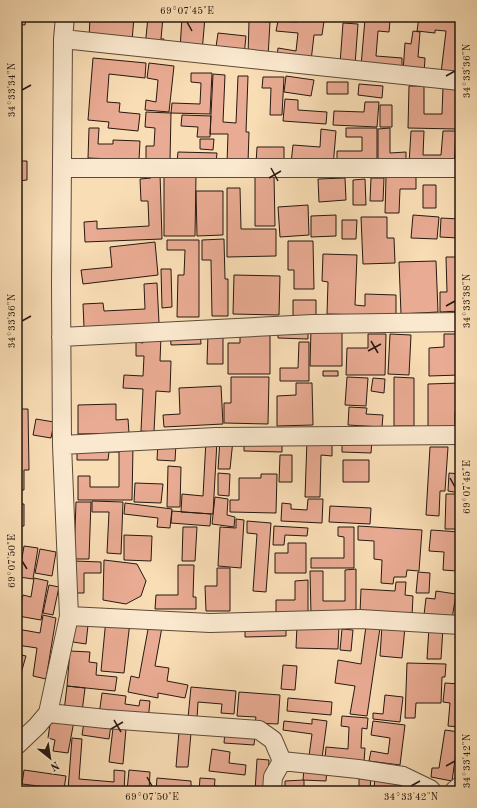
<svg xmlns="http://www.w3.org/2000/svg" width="477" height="808" viewBox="0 0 477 808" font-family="'Old Standard TT',serif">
<rect width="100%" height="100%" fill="#f9ddb5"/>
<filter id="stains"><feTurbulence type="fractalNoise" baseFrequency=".005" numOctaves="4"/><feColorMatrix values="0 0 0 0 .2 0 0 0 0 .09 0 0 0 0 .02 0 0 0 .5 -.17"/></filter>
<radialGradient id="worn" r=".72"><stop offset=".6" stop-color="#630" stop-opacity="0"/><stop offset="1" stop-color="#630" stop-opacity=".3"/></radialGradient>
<path fill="#e9ab93" stroke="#271910" d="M17,17H26L25,25L17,24Z
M90,17H134L132,41L89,39Z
M148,17H163L161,39H164L163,48L145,47Z
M182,17H205L202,52L180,49Z
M419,17L460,21V31L456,75L441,73L446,31L435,30V33L417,31Z
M297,18L324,21L322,35H314L311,61L277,57L278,48L296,51L298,33L276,31L278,21L297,22Z
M365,19L390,21L389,32L378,31L376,56L402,58V69L361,66Z
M249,21L270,22L268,57L248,56Z
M343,23L358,24L355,65L340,64Z
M413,31L420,32L418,57L425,58L424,74L403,72L405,43L411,44Z
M218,33L246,36L244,56L216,47Z
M93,58L146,63L145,78L109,74L107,102L120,103L119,112L140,114L138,131L108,128L109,122L88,120Z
M149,63L174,66L169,112L145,110L146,100L156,102L158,80L147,78Z
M191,73H212L210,114L171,113L172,103L200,104L201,83L191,82Z
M213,74L225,75L223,122L236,123L238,76H248L246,132H249L248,163H227L228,134H210Z
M286,76L314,80L311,96L284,92Z
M263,77H284L282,115H270L271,88H262Z
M327,82H348V94H327Z
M359,84L383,86L382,98L358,95Z
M409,86H424V114H442L443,87H459L457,129L408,128Z
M285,99L298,100V110L327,112L326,124L283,121Z
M365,102H379L377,127L333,125L334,111L364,112Z
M380,105H392V127H380Z
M146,112L171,113L170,161L146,160V146H154L155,128L145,127Z
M182,115L211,116L210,137H197L198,127L181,126Z
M89,128H99L98,144H113V140L140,141L139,160L88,158Z
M346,128H377V166H337V151H362V137H346Z
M390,128V153L406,152V165H378V129Z
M321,129L336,131L333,167L291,163L293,145L320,147Z
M411,131H424L423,155H441L443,131H456L454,166L409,164Z
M458,134H460V162H457Z
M200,139H214L213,150L200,149Z
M257,147H284V164H256Z
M178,152L217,153L216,163L177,162Z
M17,161H27V180L17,181Z
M160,173L162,239L85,242L84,222L97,221V229L149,226L148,201H141L140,179L151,178V174Z
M255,175H274L275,226H255Z
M164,176H196L195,236H164Z
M386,177H416V189H400L399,213H385Z
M345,178L346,200L319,202L318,179Z
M371,178H384L383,201H370Z
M365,179L366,205H353V180Z
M458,181H460V208H459Z
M423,185H436V208H423Z
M227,188H240L241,229H276V256L227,257Z
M196,191H223V235L197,236Z
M308,205L309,235L280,237L278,207Z
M336,215V236L311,237V216Z
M413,215L439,217L437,239L411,238Z
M361,217H387V238H394L395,263L363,264Z
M441,218L459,219L458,238L440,237Z
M342,220H357L356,239H342Z
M224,239L225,279H228V316H212L211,260H202V240Z
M167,240H199V317H177L178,275H184L185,250H167Z
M288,241H313L314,289H294V270H288Z
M155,242L158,275L83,284L81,270L112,267L110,247Z
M323,254L357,255L355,305L365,306V294L396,295V316L327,314L328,282L322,281Z
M446,257H460V311L440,312V292H447Z
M436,261L438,312L401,314L399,262Z
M161,269H171L172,307L162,308Z
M234,275L280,276L279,315L233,314Z
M157,283L159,323L84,327L83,304L103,303L104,311L145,309L144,284Z
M293,300H316V316H293Z
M311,328H342V366H310Z
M278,329L308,330V339L278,338Z
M240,330H270V374H228V343H240Z
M200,332L201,344L171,345L170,333Z
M208,333H223V364H207Z
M368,334H386L385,375H346L347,348H368Z
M390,334L411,335L409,375L388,374Z
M444,334H460V375L429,376V348L444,347Z
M144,335L161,336L160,361H171L170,392L156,391L154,432L141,431L143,389L123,388L124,375L143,376L144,356H136V342L143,343Z
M299,342H309V381H280V368H298Z
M17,361H21V405H17Z
M323,371H338V376H323Z
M231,377H269L268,424L224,423V403H231Z
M347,377L368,378L366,406L345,405Z
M394,377L414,378V426H394Z
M373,378L385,379L384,393L371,391Z
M296,383H312L313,425L277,426V396L296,395Z
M460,383V412H455V426L428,427V384Z
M221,386L223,424L164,427L163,415L180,414L179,388Z
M116,404V420L128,419L129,433L78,434V405Z
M349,407L367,408L366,414L383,415L382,427L348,425Z
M17,409H28L29,470H24V490H17Z
M36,419L54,422L51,438L33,435Z
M244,439H282V452L244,451Z
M206,440L217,441L213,514L181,512L182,494L203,496Z
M220,440H233L230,469H218Z
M307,440L332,441V456L321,455L320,497H305Z
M342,440H372L371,453L342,452Z
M158,442L176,443L175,461L157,460Z
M77,446H133L132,500H78V476H90V487H119V452H109L108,460H77Z
M430,447H448L445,491H440L439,516L426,515Z
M280,455H292V482H279Z
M343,460H369V482H343Z
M168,466L181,467L180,507H167Z
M218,473L230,474L229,496L218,495Z
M449,473L460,474V493L448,491Z
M261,474H277L276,513L230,512V500H239V478H261Z
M135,483L163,484L161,503L134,502Z
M446,494H460V523H459V529H445Z
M215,497L228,499L227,515L235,517L234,527L212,524Z
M308,499H323L322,523L281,521L282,503L291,504V509L307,510Z
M92,501L123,502L121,554L107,553L109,512H92Z
M76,502H91L89,559H74Z
M125,503L172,509L170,528L157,527L158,518L124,514Z
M17,504H24V526H17Z
M330,506L371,508L370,524L329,522Z
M172,511L211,514L210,526L171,523Z
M236,519L244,520L241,568L218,566L220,527L236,528Z
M247,521L271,523L266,592L253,591L257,534L247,533Z
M274,526L308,528L307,536L285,535L284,545H273Z
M358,526L422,530L419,571L407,570L406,577H394L393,584L381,583L382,560L374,559V541L358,540Z
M183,527H197L195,561H182Z
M338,527H354V568H311V558H344V537L338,536Z
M431,530L460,532L457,571L443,570L444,552L429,551Z
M124,535L152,536L151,561L124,560Z
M288,543H306V573H275V553H288Z
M24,546L38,548L33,579L19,577Z
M40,549L56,552L52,576L35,573Z
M104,560L137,564L146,581L141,596L126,604L103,600Z
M75,561L101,562V573H84V593H74Z
M178,565H194L193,597H196V609H155L156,595H178Z
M217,568H230V611H206L205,586H217Z
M356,569V613L311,614L310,571H323V601H345V570Z
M418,572L430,573L429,593H416Z
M34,578L48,581L41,620L18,616L23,595L31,597Z
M308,580V614H276V600H295V581Z
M396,582H406L405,595L413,596L412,616L360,613L361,589L395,591Z
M49,585L59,587L53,615L43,613Z
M436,591L456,594L452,619L424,615L426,598L435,599Z
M43,615L56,618L46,679L33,676L37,648L17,645V629L40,633Z
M75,618L88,625L86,644L73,642Z
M106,619L130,622L124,673L101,671Z
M149,624L162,627L155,666L169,668L167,681L188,685L185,698L158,693V698L128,692L131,676L139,678Z
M245,624H286V636L245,637Z
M297,625L339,626L338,649L296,648Z
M366,626L380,628L367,716L350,714L355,686L335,683L338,660L361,664Z
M382,626L405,627L402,658L380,656Z
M429,627L443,628L441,659H427Z
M342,629L353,630L351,651L340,650Z
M70,651L90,652L89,662L97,663L96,675L117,677L115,691L67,686Z
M17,654L26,656L20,677L17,676Z
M407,663L446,664L445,677H442L441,703H416L415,718H405Z
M283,665L297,666L295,690L281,689Z
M445,683L460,684V727L448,726L450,703L443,702Z
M67,686L85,688L82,712L64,711Z
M191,687L236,691L234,714L221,713L222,704L198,702L197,719L188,718Z
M239,692L280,695L278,724L255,723L256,717L237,716Z
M102,693L126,696L125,704L139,706L140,700L150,701L148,721L99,715Z
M385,695L403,697L400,722L373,719V713L383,714Z
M288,698L332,702L331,715L287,711Z
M342,716L368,718L367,729L362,728L361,748H365L364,762L325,759L326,747L348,749L349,727L341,726Z
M51,717L74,721L68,753L53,751L55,740L48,738Z
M312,719L327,721L322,758L309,756L312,734L283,730L284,721L312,724Z
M373,721L405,725L400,765L369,761L371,751L388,754L390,738L371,735Z
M84,722L111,725L109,739L82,735Z
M113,728L126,729L123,764L109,762Z
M445,730L459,732L452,781L431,777L432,768H439Z
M179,732L191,733L188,767H176Z
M225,732L255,735L254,745L224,743Z
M72,738L82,739L79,779L114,782V770L125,771L124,791L68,790Z
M212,749L230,752L229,763L246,765L245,775L209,771Z
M257,759L269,760L267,791H255Z
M304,768L327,769L326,781L303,780Z
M24,770L66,776L64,789L22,784Z
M129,770L150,772L149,791H127Z
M359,775H371L370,791H359Z
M375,776L400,777V791H374Z
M157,778L191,781V791H156Z
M200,778L215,779L214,791H199Z
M304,780V791H285V781Z
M215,786L230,788L229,791H215Z
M19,788L44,791H19Z"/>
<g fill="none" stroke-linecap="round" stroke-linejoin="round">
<g stroke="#5c4a39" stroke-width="20">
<path id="minor" d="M63,39L460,81
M62,168H460
M61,337L313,324L460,322
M62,445L216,437L460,435
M69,616L210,623L360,619L460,625
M48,713L106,719L259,730L273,740L282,761
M17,745L37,726L48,713L69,616L62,445L61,285L63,39L65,17
M282,761L358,769L403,776L430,789L432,791
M272,791L273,777L282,761
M454,791L460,786"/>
</g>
<use href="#minor" stroke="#fbe9cf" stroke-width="18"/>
</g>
<path fill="none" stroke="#271910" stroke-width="1.5" d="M187,22L192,31M446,76L455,71M22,90L31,85M271,168L278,181M269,178L281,171M446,306L455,301M22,321L31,316M371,341L378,353M368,351L381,344M450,478L455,487M22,561L27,569M114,720L121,732M111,729L123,722M446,766L455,761M147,777L152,786M411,786L420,781"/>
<rect width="477" height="808" fill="none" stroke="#f9ddb5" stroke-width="44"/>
<g transform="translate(50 758) rotate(150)" stroke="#fbe9cf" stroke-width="3" paint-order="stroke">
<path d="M0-3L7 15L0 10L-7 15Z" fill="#271910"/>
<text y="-6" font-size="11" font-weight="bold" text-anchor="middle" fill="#271910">N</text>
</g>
<rect x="22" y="22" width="433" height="764" fill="none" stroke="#271910" stroke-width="1.5"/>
<g font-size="10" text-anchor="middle" fill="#271910">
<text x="187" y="14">69°07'45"E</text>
<text transform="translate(466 71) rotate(-90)" y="4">34°33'36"N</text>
<text transform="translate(11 90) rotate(-90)" y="4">34°33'34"N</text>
<text transform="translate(466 301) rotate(-90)" y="4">34°33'38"N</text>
<text transform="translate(11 321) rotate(-90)" y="4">34°33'36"N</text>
<text transform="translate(466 487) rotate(-90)" y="4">69°07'45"E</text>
<text transform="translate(11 561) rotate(-90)" y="4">69°07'50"E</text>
<text transform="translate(466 761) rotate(-90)" y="4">34°33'42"N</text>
<text x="152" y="800">69°07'50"E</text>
<text x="411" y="800">34°33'42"N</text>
</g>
<rect width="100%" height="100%" filter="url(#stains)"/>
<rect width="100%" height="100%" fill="url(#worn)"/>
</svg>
